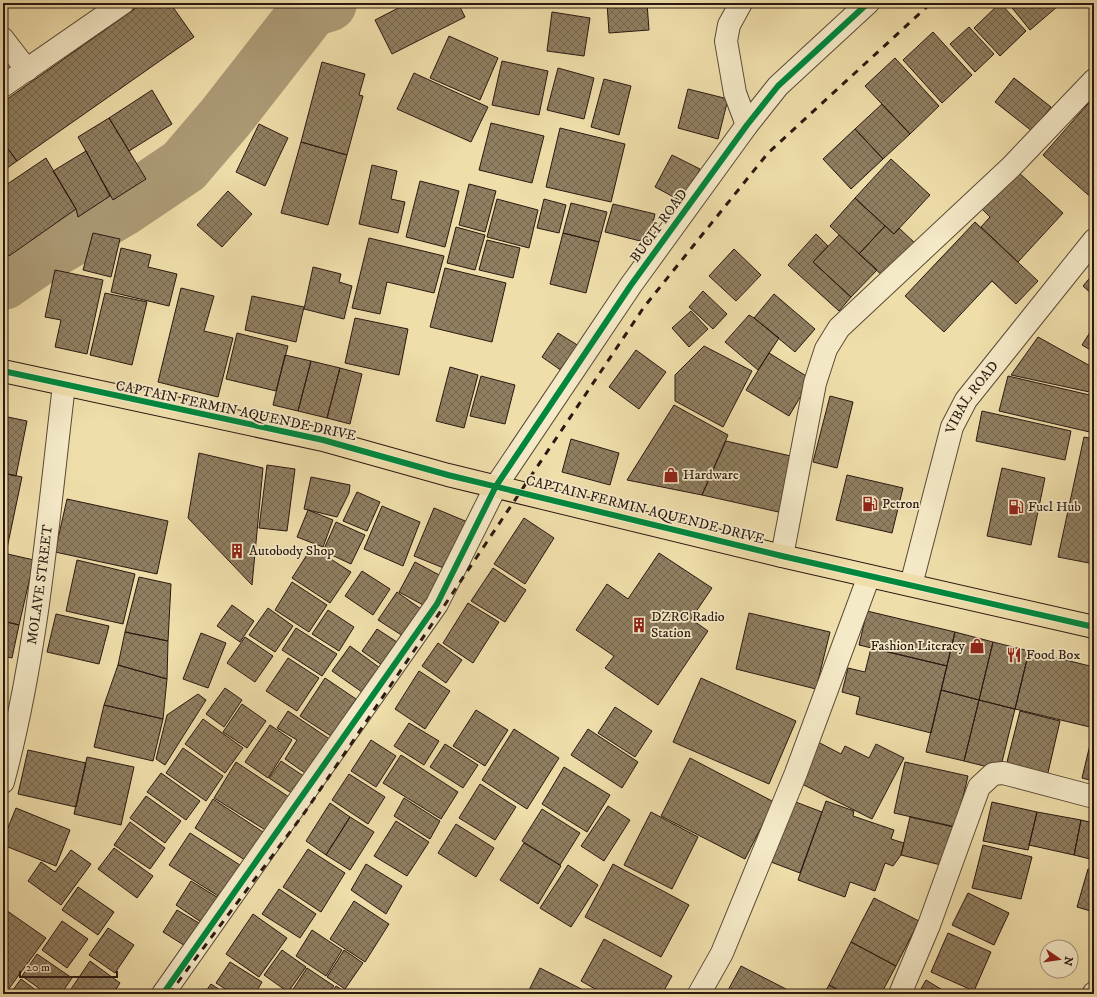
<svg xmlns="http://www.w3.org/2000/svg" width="1097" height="997" viewBox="0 0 1097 997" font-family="'IM FELL DW Pica',serif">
<defs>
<pattern id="building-cross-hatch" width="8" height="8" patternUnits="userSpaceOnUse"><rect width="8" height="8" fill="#907f61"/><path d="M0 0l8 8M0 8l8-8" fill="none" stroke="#76674f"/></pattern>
</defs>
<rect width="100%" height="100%" fill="#efdeaa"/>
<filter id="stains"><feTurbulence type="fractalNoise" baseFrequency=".005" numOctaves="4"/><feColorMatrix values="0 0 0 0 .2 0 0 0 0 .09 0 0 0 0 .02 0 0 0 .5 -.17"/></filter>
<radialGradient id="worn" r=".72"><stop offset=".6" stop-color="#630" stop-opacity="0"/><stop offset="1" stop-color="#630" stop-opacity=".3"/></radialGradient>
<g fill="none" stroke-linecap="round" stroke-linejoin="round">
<path stroke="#ac9b76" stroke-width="58" d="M3,281L35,259L123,207L184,166L225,118L311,8L328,3"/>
</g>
<path fill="url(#building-cross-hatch)" stroke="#2a1811" d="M143,3H170L194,37L17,161L3,142V102Z
M408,3H458L465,17L392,54L375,20Z
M487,3H498L492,8Z
M607,3H647L649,30L609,33Z
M1000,3L1026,31L1000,56L974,28Z
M1008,3H1055L1058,6L1030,30Z
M552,12L590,18L584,56L547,51Z
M969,27L994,54L975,72L950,44Z
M933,32L972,75L942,103L903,60Z
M449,36L498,58L480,100L430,78Z
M895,58L939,106L910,134L865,86Z
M502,61L548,71L539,115L492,105Z
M322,62L365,74L359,95L363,96L347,155L301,142Z
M558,68L594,78L584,119L547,110Z
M414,73L488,107L471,142L397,109Z
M1014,78L1051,107L1032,131L995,102Z
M604,79L631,86L619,135L591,127Z
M688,89L728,99L718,139L678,128Z
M152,90L172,124L129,151L109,118Z
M1094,97V200L1043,155Z
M882,104L910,134L883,159L855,129Z
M109,118L146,179L113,200L78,137Z
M491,123L544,136L532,183L479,170Z
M259,124L288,138L265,186L236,172Z
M560,128L625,144L611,202L546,187Z
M855,129L883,159L851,189L823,159Z
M3,142L17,161L3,171Z
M301,142L347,155L328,225L281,213Z
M86,151L110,196L78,217L76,209L53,171Z
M672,155L700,169L683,202L655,187Z
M46,158L76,209L9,256L3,251V187Z
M891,159L930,195L894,234L855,198Z
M372,165L397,171L391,199L405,202L398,233L359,224Z
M1017,171L1063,213L1018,262L981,227L990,217L982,209Z
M420,181L459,191L445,247L406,237Z
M469,184L496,191L485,232L459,225Z
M228,191L252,214L222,247L197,225Z
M855,198L885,226L859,254L830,226Z
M497,199L538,210L529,248L487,237Z
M544,199L566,205L559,233L537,228Z
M571,203L607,212L599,242L563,233Z
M613,204L655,214L648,243L605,232Z
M975,222L1038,281L1016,304L992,281L944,332L905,296Z
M885,226L894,234L899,228L917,245L886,279L859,254Z
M456,227L485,235L475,270L447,263Z
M93,233L120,239L111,277L83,270Z
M563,233L599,242L586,293L550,284Z
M816,234L828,246L813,262L851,297L839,311L788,265Z
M839,235L877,270L851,297L813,262Z
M369,238L444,256L434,293L387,282L380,314L352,308Z
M487,240L520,248L513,278L479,270Z
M121,248L151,255L148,267L177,274L169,306L111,292Z
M734,249L761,275L736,301L709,276Z
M313,267L341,274L339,282L352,286L344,319L304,309Z
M445,268L506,283L492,342L430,327Z
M55,270L103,280L87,354L55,347L61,320L45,317Z
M1094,273V296L1083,286Z
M181,288L214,296L204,331L233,338L218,397L158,382Z
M703,291L727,314L713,329L689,307Z
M105,293L147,302L132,365L90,355Z
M774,294L815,329L795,352L754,318Z
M252,296L304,307L296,342L245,330Z
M691,311L708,329L689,347L672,328Z
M749,315L754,318L779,338L758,370L725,342Z
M355,318L408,329L399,375L345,363Z
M1094,326V352L1082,345Z
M237,333L288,346L276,391L226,379Z
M558,333L579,346L562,371L542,357Z
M1038,337L1094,368V393L1011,375Z
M704,346L752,371L723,427L675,401V375Z
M636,350L666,372L639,409L609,387Z
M769,353L811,379L789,416L746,390Z
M285,355L311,361L298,411L273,405Z
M311,361L340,368L327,418L298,411Z
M450,367L478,375L464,428L436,421Z
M340,368L362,374L350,424L327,418Z
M481,376L515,385L505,424L470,416Z
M1008,376L1094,396V433L999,411Z
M830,396L853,402L837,468L813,462Z
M674,405L728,435L702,495L627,480Z
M982,411L1071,431L1065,460L976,441Z
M3,416L27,421L16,476L3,473Z
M1084,437L1094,439V564L1058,557Z
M571,439L619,453L610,485L562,472Z
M726,441L795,457L783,513L702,495Z
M199,453L263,468L252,585L188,518Z
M267,465L295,469L287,531L259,528Z
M1002,468L1045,478L1031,545L987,536Z
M3,473L22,477L6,553H3Z
M847,475L903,488L892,533L836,520Z
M311,477L350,485L349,493L337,517L304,509Z
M357,492L380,502L367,531L343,521Z
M67,499L168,521L157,574L55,552Z
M382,506L420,522L403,566L364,549Z
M434,508L470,523L451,571L414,556Z
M308,510L333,520L323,547L297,537Z
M524,518L554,538L525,584L494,564Z
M336,522L365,535L351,564L323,551Z
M312,547L351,572L330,603L292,578Z
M3,553L34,560L19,625L3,621Z
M659,553L712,588L691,619L708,631L658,705L605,668L614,656L576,630L607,584L628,599Z
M77,560L135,574L123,624L66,611Z
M415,562L441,576L425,606L399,592Z
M493,568L526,590L505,622L471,601Z
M362,571L390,589L373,615L345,596Z
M139,577L171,584L168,641L125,632Z
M292,582L327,605L309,632L275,610Z
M397,592L421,609L403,636L378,620Z
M468,603L499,622L473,663L443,643Z
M232,605L254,621L240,642L217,626Z
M268,608L293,626L275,652L249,635Z
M328,610L354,627L339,651L312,634Z
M867,611L955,632L947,666L859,645Z
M749,613L830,632L816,689L736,669Z
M56,614L109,626L99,664L47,652Z
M3,621L19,625L12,658L3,656Z
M296,628L337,654L322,676L282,650Z
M377,629L397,642L382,665L362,651Z
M125,632L168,641L167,679L118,665Z
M955,632L993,642L979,700L941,690Z
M201,633L226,643L208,688L183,679Z
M245,637L273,656L255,682L227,663Z
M993,642L1029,651L1015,709L979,700Z
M438,643L462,660L446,683L422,666Z
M350,646L380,668L362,692L332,671Z
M871,648L947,666L931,733L856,714L860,697L842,692L848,668L865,672Z
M1029,651L1094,667V728L1015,709Z
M288,658L319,678L297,711L266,691Z
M118,665L167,679L163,719L104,705Z
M419,671L450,691L425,729L395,709Z
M325,678L356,699L331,736L300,716Z
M701,678L796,721L769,784L673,742Z
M225,688L242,700L224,727L206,714Z
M941,690L979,700L964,761L926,752Z
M198,694L206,700L165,765L156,759L167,715Z
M979,700L1015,709L1000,770L964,761Z
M242,704L266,721L247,748L223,732Z
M104,705L163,719L153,761L94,747Z
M615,707L652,731L635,757L598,733Z
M476,710L508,730L485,766L453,746Z
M288,711L331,740L308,775L285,759L297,740L277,728Z
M1020,711L1060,721L1047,777L1006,766Z
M203,719L243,748L225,773L185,744Z
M409,723L439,741L424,765L394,746Z
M270,725L292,740L268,778L245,762Z
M1094,728V781L1082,778Z
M514,729L559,758L527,809L482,780Z
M588,729L638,762L622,788L571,755Z
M371,740L396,756L376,787L351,771Z
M816,741L841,754L845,746L869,758L876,744L904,758L872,819L796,781Z
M445,744L478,765L463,788L430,767Z
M183,748L223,776L206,801L166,773Z
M28,750L86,763L76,807L18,794Z
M401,755L458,792L441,819L383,783Z
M87,757L134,767L121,825L74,814Z
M690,758L774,802L745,859L661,816Z
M281,761L305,777L293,794L269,778Z
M236,762L289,797L267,831L214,798Z
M905,762L968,776L956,827L894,813Z
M564,767L610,795L587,832L542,804Z
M161,773L200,801L186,820L147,792Z
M349,774L385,797L368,824L332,800Z
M480,784L516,807L495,840L459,818Z
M146,796L181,821L165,843L130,818Z
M404,798L440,821L430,839L394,816Z
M213,799L266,834L248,862L195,828Z
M793,801L822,812L800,873L771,862Z
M826,801L854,811L853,816L894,830L891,839L904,843L901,855L893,866L885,863L875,891L850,882L845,897L798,880Z
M992,802L1037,812L1028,850L983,841Z
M330,803L350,817L326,855L306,841Z
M608,806L630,820L604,861L581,846Z
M16,808L70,830L56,866L3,845V840Z
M542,809L580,833L560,865L522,841Z
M651,812L698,837L672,889L624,865Z
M1037,812L1081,820L1074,855L1029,845Z
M350,817L374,832L350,870L326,855Z
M910,817L953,827L945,866L901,855Z
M1081,820L1094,823V860L1074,855Z
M396,821L429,842L407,876L374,856Z
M130,822L165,848L150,869L114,845Z
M456,824L494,848L476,877L438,853Z
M190,833L243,867L223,899L169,865Z
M524,843L561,866L538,904L500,880Z
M983,845L1032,857L1021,899L972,888Z
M114,848L153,876L137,898L98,869Z
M308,849L345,873L321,912L283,887Z
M71,850L91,864L61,905L28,881L41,862L55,872Z
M366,864L402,886L386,914L351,890Z
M613,864L689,905L661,957L585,917Z
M568,865L598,885L571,927L540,908Z
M1088,869L1094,871V912L1077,907Z
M191,881L220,899L204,924L176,905Z
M78,887L114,912L98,935L62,910Z
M279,889L316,914L300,938L262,914Z
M968,893L1009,913L994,945L952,925Z
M874,898L919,921L896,966L851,942Z
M354,901L389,924L365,962L330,939Z
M3,908L46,938L5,994H3Z
M177,910L204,926L190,949L163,932Z
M253,914L287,938L259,977L226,954Z
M62,921L88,939L67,968L42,950Z
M108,928L134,945L115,973L89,955Z
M312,930L342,950L326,976L296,956Z
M948,933L991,952L974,991L931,972Z
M604,939L672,976L662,994H604L581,981Z
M851,942L896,966L881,994H846L829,985Z
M282,950L306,967L288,992L264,975Z
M344,950L363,963L345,989L327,977Z
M37,954L72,978L61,994H47L22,976Z
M90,961L120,983L113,994H78L71,989Z
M230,962L262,982L255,994H233L216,983Z
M741,966L786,989L783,994H726Z
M307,968L334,986L328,994H290Z
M540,968L591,994H527Z
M21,979L41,994H10Z
M926,980L949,994H918Z
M211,984L226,994H204Z
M829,985L846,994H824Z
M336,986L348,994H331Z"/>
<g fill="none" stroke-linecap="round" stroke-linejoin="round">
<g stroke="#5b4a37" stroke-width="24">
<g id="minor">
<path d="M741,3L729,25L726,41L735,93L747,125"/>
<path d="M3,39L27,70"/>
<path d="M3,86L123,3"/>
<path d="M782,556L815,383L826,349L839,328L1011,167L1094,80"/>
<path id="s1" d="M911,585L952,427L966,400L1094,240"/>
<path id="s2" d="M3,782C38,652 48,518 64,385"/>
<path d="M163,994L437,604L496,486L631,285L747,125L778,86L868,3"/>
<path d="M699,994L722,953L796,773L869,576"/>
<path d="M900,994L929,925L979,787L993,774L1003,773L1094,797"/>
<path d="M1094,994V993"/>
</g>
</g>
<g stroke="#2a1811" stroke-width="24">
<path id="major" d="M3,371L323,440L448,475L782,556L1094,627"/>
</g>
<use href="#minor" stroke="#f5eac8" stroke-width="22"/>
<use href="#major" stroke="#efdeaa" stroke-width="22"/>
<path stroke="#2a1811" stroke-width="3" stroke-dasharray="7 7" stroke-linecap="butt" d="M169,994L305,812L426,633L644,307L768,153L931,3"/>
<g stroke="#f5eac8" stroke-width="8">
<path id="cycleway" d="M3,371L323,440L448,475L782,556L1094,627
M163,994L437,604L496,486L631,285L747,125L778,86L868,3"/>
</g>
<use href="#cycleway" stroke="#00873e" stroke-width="6"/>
</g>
<defs>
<g id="shop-bare" transform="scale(1.2)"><path d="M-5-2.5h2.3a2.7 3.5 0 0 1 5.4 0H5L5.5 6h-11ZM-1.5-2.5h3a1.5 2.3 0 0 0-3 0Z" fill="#8f2418" stroke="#f5eac8" stroke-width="2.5" paint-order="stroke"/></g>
<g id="fuel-bare" transform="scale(1.2)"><path d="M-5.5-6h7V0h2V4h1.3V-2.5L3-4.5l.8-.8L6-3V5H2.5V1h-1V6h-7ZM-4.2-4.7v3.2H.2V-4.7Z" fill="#8f2418" stroke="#f5eac8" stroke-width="2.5" paint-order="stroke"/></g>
<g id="building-bare" transform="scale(1.2)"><path d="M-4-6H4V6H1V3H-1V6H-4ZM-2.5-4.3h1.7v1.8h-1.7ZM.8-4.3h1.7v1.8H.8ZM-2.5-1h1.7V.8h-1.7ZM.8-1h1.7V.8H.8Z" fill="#8f2418" stroke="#f5eac8" stroke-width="2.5" paint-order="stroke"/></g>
<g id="restaurant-bare" transform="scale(1.2)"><path d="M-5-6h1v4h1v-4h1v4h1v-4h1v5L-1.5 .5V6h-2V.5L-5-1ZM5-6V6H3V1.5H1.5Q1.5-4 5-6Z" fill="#8f2418" stroke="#f5eac8" stroke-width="2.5" paint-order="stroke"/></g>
</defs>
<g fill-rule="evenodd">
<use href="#shop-bare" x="671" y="475"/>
<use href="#fuel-bare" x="870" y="504"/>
<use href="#fuel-bare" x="1016" y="507"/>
<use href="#building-bare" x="237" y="551"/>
<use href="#building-bare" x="639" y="625"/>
<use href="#shop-bare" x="977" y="646"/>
<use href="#restaurant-bare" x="1014" y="655"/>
</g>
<g text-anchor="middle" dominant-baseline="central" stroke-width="3.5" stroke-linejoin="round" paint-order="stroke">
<g font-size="14" fill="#2a1811" stroke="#f5eac8">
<text transform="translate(659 226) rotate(-54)">BUCIT ROAD</text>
<text stroke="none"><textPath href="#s1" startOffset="199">VIBAL ROAD</textPath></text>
<text transform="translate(236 411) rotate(12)">CAPTAIN FERMIN AQUENDE DRIVE</text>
<text transform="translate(645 510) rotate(14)">CAPTAIN FERMIN AQUENDE DRIVE</text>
<text stroke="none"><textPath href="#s2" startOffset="201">MOLAVE STREET</textPath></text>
</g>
<g font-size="14" fill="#2a1811" stroke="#f5eac8" text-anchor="start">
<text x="683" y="475">Hardware</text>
<text x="882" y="504">Petron</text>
<text x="1028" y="507">Fuel Hub</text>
<text x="249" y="551">Autobody Shop</text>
<text x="651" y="617">DZRC Radio<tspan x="651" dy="16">Station</tspan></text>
<text x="965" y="646" text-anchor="end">Fashion Literacy</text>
<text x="1026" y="655">Food Box</text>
</g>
</g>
<rect width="1097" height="997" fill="none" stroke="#efdeaa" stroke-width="16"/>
<rect x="4" y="4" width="1089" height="989" fill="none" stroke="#2a1811" stroke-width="2"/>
<rect x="8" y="8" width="1081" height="981" fill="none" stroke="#2a1811"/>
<g transform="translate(1059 959) rotate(103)"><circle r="19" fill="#f5eac8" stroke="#a4967f"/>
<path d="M0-3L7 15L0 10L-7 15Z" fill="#8f2418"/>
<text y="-6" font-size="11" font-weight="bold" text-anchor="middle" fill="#2a1811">N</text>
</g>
<path d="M20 971v6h97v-6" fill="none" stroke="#2a1811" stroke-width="2"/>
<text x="26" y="971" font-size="12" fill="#2a1811" stroke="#f5eac8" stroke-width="3" paint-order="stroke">20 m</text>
<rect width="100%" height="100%" filter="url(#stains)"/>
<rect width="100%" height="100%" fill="url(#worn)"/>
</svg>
